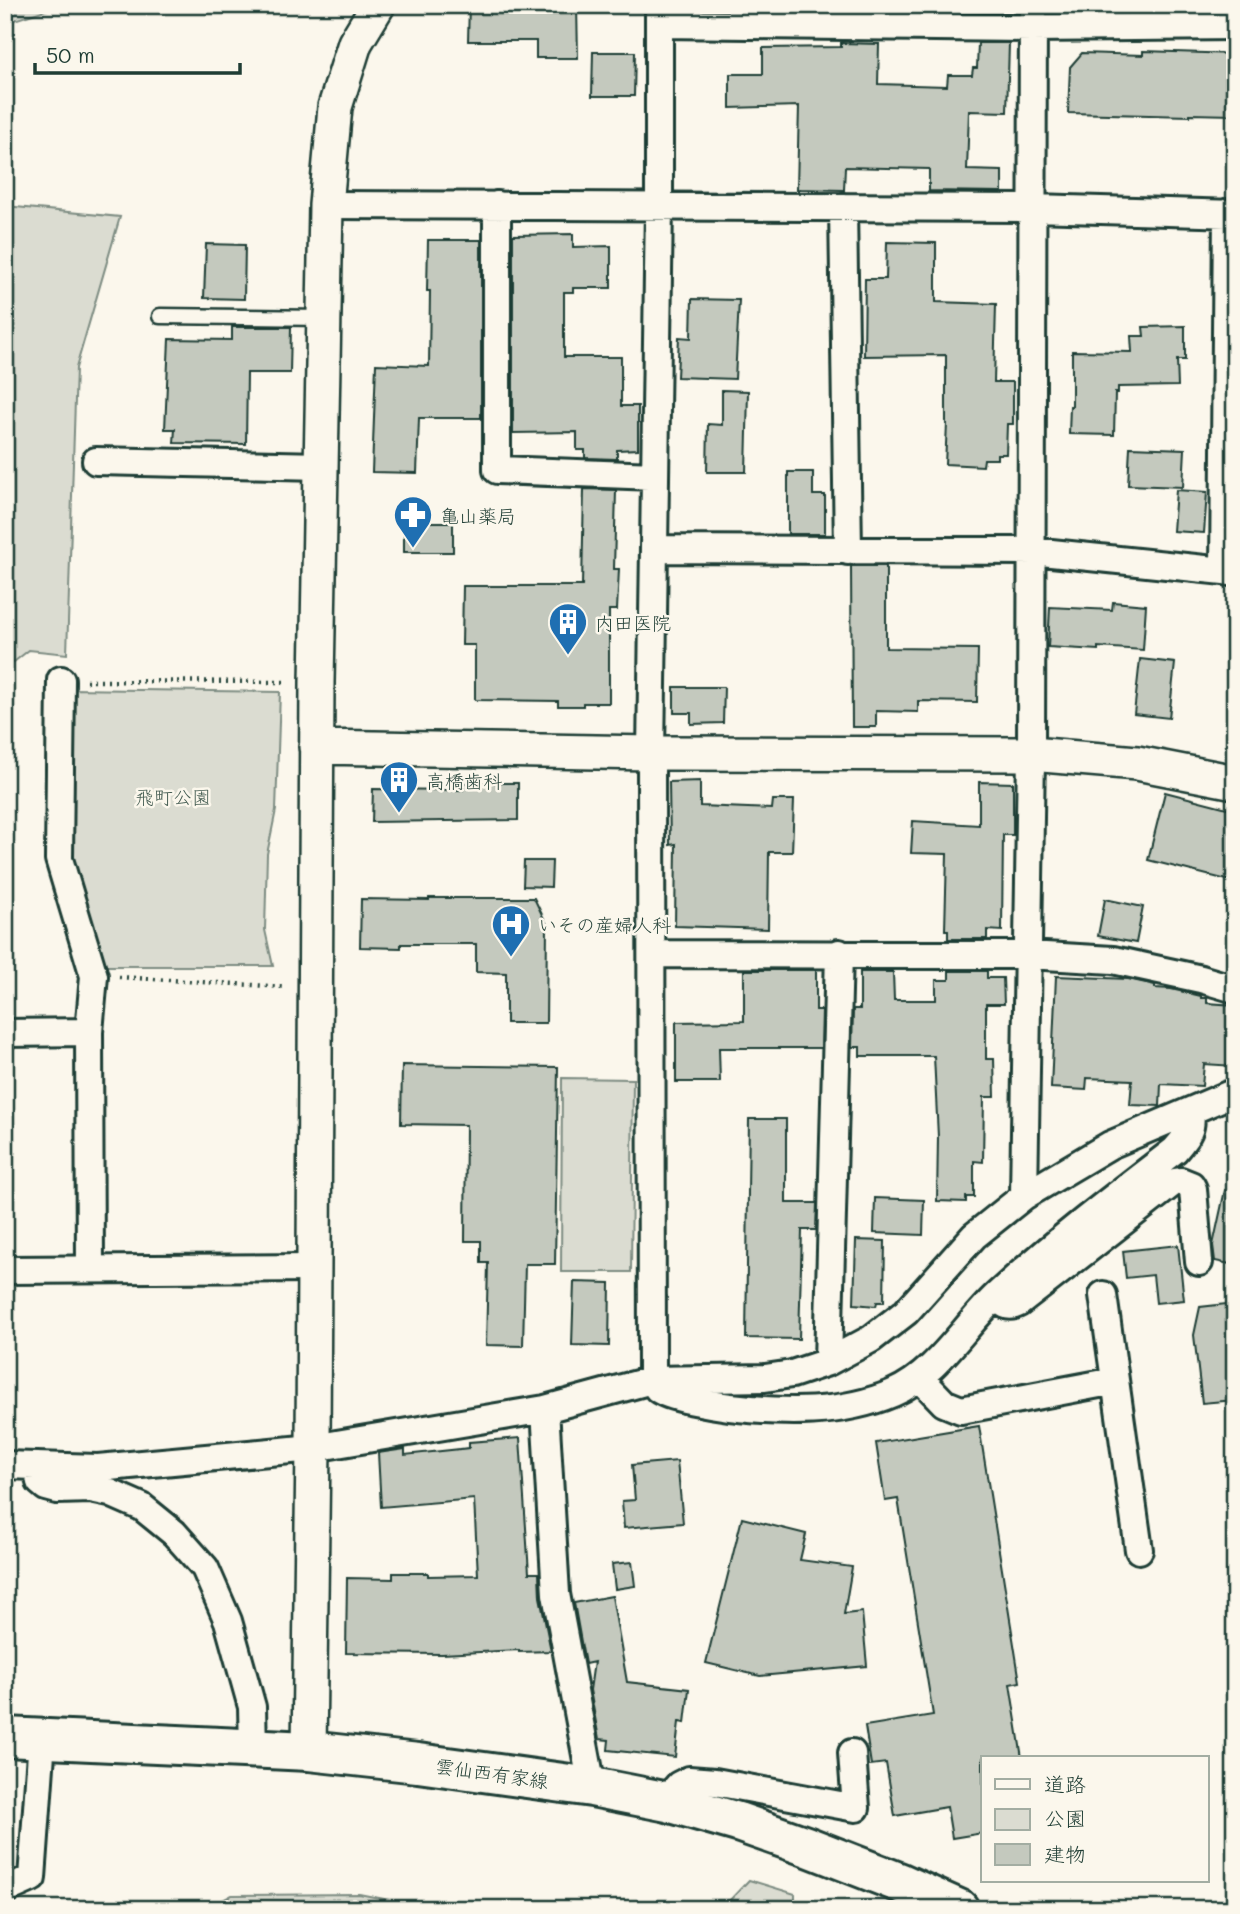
<svg xmlns="http://www.w3.org/2000/svg" width="1240" height="1914" viewBox="0 0 1240 1914" font-family="Mali,'Klee One',sans-serif">
<rect width="100%" height="100%" fill="#fbf7ec"/>
<filter id="ink" filterUnits="userSpaceOnUse"><feTurbulence type="fractalNoise" baseFrequency=".0143" numOctaves="2"/><feDisplacementMap in="SourceGraphic" scale="14" xChannelSelector="R" yChannelSelector="G"/><feConvolveMatrix kernelMatrix="1 2 1 2 8 2 1 2 1" color-interpolation-filters="sRGB"/></filter>
<g filter="url(#ink)">
<path fill="#eae9de" d="M1055,5H1235V13L1055,14Z"/>
<path fill="#dbdcd1" stroke="#7d8c82" stroke-width="2" d="M5,5H61L5,23Z
M5,206L120,217L76,368L67,654L29,650L5,669Z
M69,689L280,692L276,810L267,854L265,930L273,966H99L67,859Z
M562,1078L633,1079L631,1272H561Z
M749,1880L795,1894V1909H728V1902Z
M359,1894L419,1906L422,1909H206L232,1895Z"/>
<path fill="#c4c9be" stroke="#1f3d34" stroke-width="2" d="M469,5H577L578,58H536V41H468Z
M841,43L879,44L878,84L947,86L948,75H972L973,68H977L978,43H1009L1007,112L969,111L967,170L1002,171V192L929,191V169L845,167L844,190L797,189L799,106L730,108V74H763V48L841,47Z
M1143,51L1235,54V115L1190,114V116L1068,113L1070,67L1082,53L1143,55Z
M593,52H635L634,96H592Z
M573,234V247L611,246V288H573V292H564V357H621V406H638V449L617,450V459L585,458V450H577V432L513,433V235Z
M428,240H481V418H419L417,473L372,472L376,364L429,366L430,291H427Z
M887,242L936,243V302L996,304L994,382H1013V424H1007L1006,454H997V459H984L983,466L945,464L947,424H946V355L864,356L865,279H886Z
M206,244L245,245L244,299L204,298Z
M692,299L739,300L735,379L677,377L679,337L691,338Z
M1185,326V360H1177L1178,386L1118,387V393H1115L1114,435L1069,434L1070,406H1072V351L1132,352L1131,336H1144L1143,327Z
M232,327H291L290,373H247L246,444L174,443L175,429H165L169,339L232,340Z
M722,390L748,391L746,472H707L708,424L722,425Z
M1130,447L1185,449L1183,487L1128,485Z
M788,472H813V495H825V534H788Z
M584,489L616,490L614,569H619L617,610H609V703H583V706H558V701L475,700V645H462L463,586H582Z
M1176,490L1207,492L1204,533L1173,531Z
M404,522H453V552H404Z
M851,566H886V648L978,649L977,702L918,701V712L876,711V727H852Z
M1113,602L1146,605L1143,650L1098,647V650L1048,647L1050,607L1112,610Z
M1140,659L1175,663L1169,718L1134,714Z
M674,687H724L723,723L691,724V713H674Z
M700,781V806L772,809L773,800H794L792,852H769L768,929L675,926L676,844L670,845L669,782Z
M979,782L1013,783V835H1003L1002,931L987,930V939H948V930H945L947,854L911,853L913,821L979,825Z
M463,783H518V820L372,822L373,789L463,790Z
M1165,792L1235,810V882L1148,860Z
M524,861H552L551,887L523,886Z
M429,898H534L547,925L546,1023H506V973L476,972V944H401V948L360,947L361,899L429,900Z
M1105,899L1143,907L1136,943L1098,936Z
M744,970H816V1010H822L821,1048H719L720,1082H676V1022L744,1021Z
M949,971H987V978H1003L1004,1004H986V1059H994L995,1097H984L983,1162L974,1161V1197H966V1202L937,1201L938,1137L934,1056H860V1047H852L853,1009H860V972H893L894,1000H936V980H949Z
M1056,976L1128,979L1155,985V988L1171,989L1201,996V998H1207V1003L1235,1005V1066L1204,1064L1202,1086L1161,1084L1160,1106L1130,1105L1132,1080L1087,1078L1086,1090L1051,1088Z
M402,1065L558,1067L555,1264H525L523,1346L486,1345L488,1263H481V1241H465L466,1125L401,1124Z
M749,1119H786V1203H817L816,1230H802L799,1339L746,1338Z
M1225,1190L1235,1192V1265L1215,1261L1213,1245Z
M875,1198L924,1200L923,1235L874,1233Z
M856,1240L885,1241L884,1302H877L876,1306L854,1304Z
M1178,1245L1184,1300L1156,1303L1153,1275L1126,1278L1123,1251Z
M574,1282L610,1283L609,1346L572,1345Z
M1235,1303V1400L1202,1403L1194,1335L1200,1307Z
M979,1426L1020,1682L1010,1684L1022,1758H983V1833L952,1838L947,1807L895,1816L886,1763L871,1765L865,1726L933,1715L898,1499L885,1501L876,1443Z
M520,1438L529,1573H539L540,1597L551,1651L519,1652V1650L442,1654L346,1653L347,1578L393,1579V1573H428V1576L478,1575L474,1499L381,1507L378,1453L405,1449V1455L469,1448V1442Z
M677,1461L683,1523L624,1528L622,1501L635,1500L632,1465Z
M742,1518L806,1534L800,1560L852,1567L844,1614L862,1612L867,1666L760,1676L706,1663Z
M632,1562L635,1586L615,1589L612,1564Z
M612,1596L627,1682L689,1689L685,1723L679,1722L675,1757L608,1750L609,1740L599,1739L590,1690L594,1662L585,1664L574,1603Z"/>
<g fill="none" stroke-linecap="round" stroke-linejoin="round">
<g stroke="#1f3d34" stroke-width="19">
<path id="service" d="M160,316L324,318"/>
</g>
<g stroke="#1f3d34" stroke-width="32">
<path id="minor" d="M659,5V205L651,753L652,1380C654,1383 655,1386 658,1389C669,1398 714,1405 730,1407C784,1413 841,1415 893,1393C937,1374 963,1327 997,1295C1053,1243 1114,1197 1175,1150C1187,1136 1193,1130 1190,1111
M659,24L1033,28L1235,26
M326,205L1034,208L1235,214
M497,205V470L655,476
M843,207L848,551
M96,461L321,466
M654,549L1032,551L1224,571L1235,573
M1224,571L1227,213
M61,680L59,859L94,976L89,1032L90,1269
M652,954L1028,955L1113,960L1201,979L1235,989
M5,1033L89,1032
M1024,1196L1031,754L1033,5
M5,1270L314,1268
M1103,1295L1139,1550
M996,1296C1003,1304 1008,1309 1019,1303L1174,1182L1181,1181L1191,1185L1193,1189L1199,1262
M828,1362L839,953
M920,1378L944,1403L961,1410L1115,1381
M545,1409L556,1594L592,1787
M5,1465L98,1468L313,1448L545,1409L652,1380L765,1378L792,1374L828,1362L871,1339L906,1312L974,1236L1024,1196L1110,1145L1235,1092
M37,1466L40,1482L46,1487L57,1490L91,1489L110,1493L142,1507L174,1533L205,1568L228,1621L252,1707L253,1748
M668,1802L671,1794L679,1785L689,1780L715,1782L856,1808L852,1753
M5,1890L32,1878L42,1739"/>
</g>
<g stroke="#1f3d34" stroke-width="38">
<path id="tertiary" d="M316,747L651,753L1031,754L1137,763L1235,782
M309,1751L313,1448L317,682L326,205L335,107L355,43L378,5"/>
</g>
<g stroke="#1f3d34" stroke-width="44">
<path id="primary" d="M5,1737L309,1751L418,1763L592,1787L668,1802L738,1822L806,1846L901,1883L959,1909"/>
</g>
<path stroke="#1f3d34" stroke-width="4.5" stroke-dasharray="2 5" stroke-linecap="butt" d="M86,681L288,682
M119,977L285,987"/>
<use href="#service" stroke="#fbf7ec" stroke-width="14"/>
<use href="#minor" stroke="#fbf7ec" stroke-width="26"/>
<use href="#tertiary" stroke="#fbf7ec" stroke-width="33"/>
<use href="#primary" stroke="#fbf7ec" stroke-width="38"/>
</g>
</g>
<defs>
<g id="pharmacy-pin" transform="scale(2.0125)"><path d="M0 17L-7.5 6A9.5 9.5 0 1 1 7.5 6Z" fill="#1f6fb2" stroke="#fbf7ec"/><path d="M-2-6h4v4h4v4h-4v4h-4v-4h-4v-4h4Z" fill="#fff"/></g>
<g id="building-pin" transform="scale(2.0125)"><path d="M0 17L-7.5 6A9.5 9.5 0 1 1 7.5 6Z" fill="#1f6fb2" stroke="#fbf7ec"/><path d="M-4-6H4V6H1V3H-1V6H-4ZM-2.5-4.3h1.7v1.8h-1.7ZM.8-4.3h1.7v1.8H.8ZM-2.5-1h1.7V.8h-1.7ZM.8-1h1.7V.8H.8Z" fill="#fff"/></g>
<g id="hospital-pin" transform="scale(2.0125)"><path d="M0 17L-7.5 6A9.5 9.5 0 1 1 7.5 6Z" fill="#1f6fb2" stroke="#fbf7ec"/><path d="M-5-5h3v3.5h4V-5h3V5h-3V1.5h-4V5h-3Z" fill="#fff"/></g>
</defs>
<g fill-rule="evenodd">
<use href="#pharmacy-pin" x="413" y="515"/>
<use href="#building-pin" x="568" y="622"/>
<use href="#building-pin" x="399" y="780"/>
<use href="#hospital-pin" x="511" y="924"/>
</g>
<g text-anchor="middle" dominant-baseline="central" stroke-width="5" stroke-linejoin="round" paint-order="stroke">
<g font-size="19" fill="#1f3d34" stroke="#fbf7ec" text-anchor="start">
<text x="440" y="515">亀山薬局</text>
<text x="595" y="622">内田医院</text>
<text x="426" y="780">高橋歯科</text>
<text x="538" y="924">いその産婦人科</text>
</g>
<g font-size="19" fill="#455d53" stroke="#fbf7ec">
<text x="173" y="796">飛町公園</text>
</g>
<g font-size="19" fill="#1f3d34" stroke="#fbf7ec">
<text transform="translate(492 1773) rotate(8)">雲仙西有家線</text>
</g>
</g>
<rect width="1240" height="1914" fill="none" stroke="#fbf7ec" stroke-width="28"/>
<rect x="14" y="14" width="1212" height="1886" fill="none" stroke="#1f3d34" stroke-width="2.5" filter="url(#ink)"/>
<rect x="981" y="1756" width="228" height="126" fill="#fbf7ec" stroke="#a3ada2" stroke-width="2"/>
<rect x="995" y="1779" width="35" height="10" fill="#fbf7ec" stroke="#a3ada2" stroke-width="2"/>
<text x="1044" y="1792" font-size="21" fill="#1f3d34">道路</text>
<rect x="995" y="1809" width="35" height="21" fill="#dbdcd1" stroke="#a3ada2" stroke-width="2"/>
<text x="1044" y="1826" font-size="21" fill="#1f3d34">公園</text>
<rect x="995" y="1844" width="35" height="21" fill="#c4c9be" stroke="#a3ada2" stroke-width="2"/>
<text x="1044" y="1862" font-size="21" fill="#1f3d34">建物</text>
<path d="M35 63v10h205v-10" fill="none" stroke="#1f3d34" stroke-width="3.5"/>
<text x="46" y="63" font-size="21" fill="#1f3d34" stroke="#fbf7ec" stroke-width="5" paint-order="stroke">50 m</text>
</svg>
